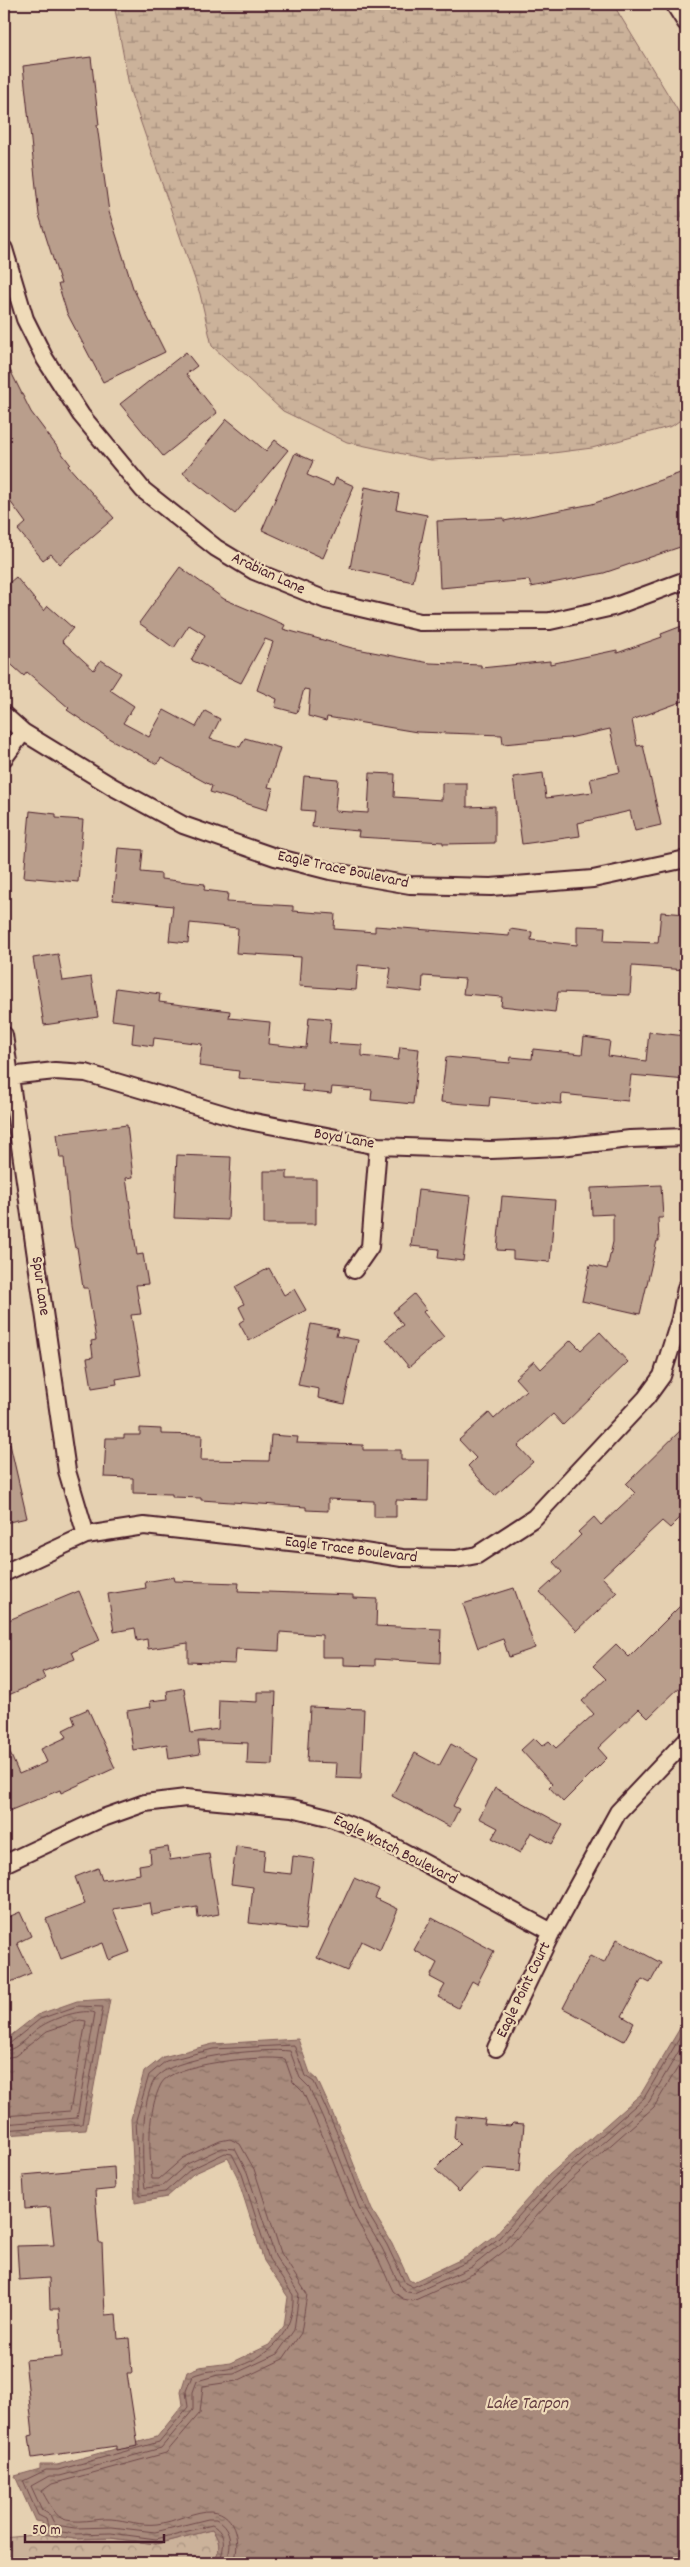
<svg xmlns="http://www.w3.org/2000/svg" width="690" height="2567" viewBox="0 0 690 2567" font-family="Dekko,sans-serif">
<defs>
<pattern id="forest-crowns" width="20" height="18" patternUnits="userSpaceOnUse" patternTransform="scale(1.25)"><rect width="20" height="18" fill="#cbb29a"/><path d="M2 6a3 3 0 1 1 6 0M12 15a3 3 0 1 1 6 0" fill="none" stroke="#a7907e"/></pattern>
<pattern id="wetland-marsh" width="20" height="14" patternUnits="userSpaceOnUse" patternTransform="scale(1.25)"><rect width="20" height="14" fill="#cbb29a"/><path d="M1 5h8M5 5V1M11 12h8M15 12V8" fill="none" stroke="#a7907e"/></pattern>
<pattern id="water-ripples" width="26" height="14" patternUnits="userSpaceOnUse" patternTransform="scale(1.25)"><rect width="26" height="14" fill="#a88a7b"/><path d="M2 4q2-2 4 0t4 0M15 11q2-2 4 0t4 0" fill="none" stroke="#8b7065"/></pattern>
</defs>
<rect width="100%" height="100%" fill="#e5d0b1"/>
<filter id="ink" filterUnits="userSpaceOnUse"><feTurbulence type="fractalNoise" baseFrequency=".02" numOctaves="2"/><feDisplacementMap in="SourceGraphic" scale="10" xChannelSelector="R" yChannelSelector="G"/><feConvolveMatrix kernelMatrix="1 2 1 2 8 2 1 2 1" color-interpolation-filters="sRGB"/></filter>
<g filter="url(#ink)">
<path fill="url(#forest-crowns)" stroke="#8a6862" d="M212,2530C221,2541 221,2551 212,2563H4V2538L43,2534L75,2539L111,2538L156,2544Z"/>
<path fill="url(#wetland-marsh)" stroke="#8a6862" d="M114,4H613L686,124V416L672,426L592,448L545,454L431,460L347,442L283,411L212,346L200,294L130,91Z"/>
<path fill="url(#water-ripples)" stroke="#825f5b" d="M110,1999L86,2130L4,2135V2041L37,2015L77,2001Z
M686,2018V2563H212C221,2551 221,2541 212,2530L156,2544L111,2538L75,2539L43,2534L42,2522L35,2521L15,2476L40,2469V2465H57L157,2437L183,2405L181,2391L187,2372L199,2367L231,2363L269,2345L284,2326L288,2297L264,2261L237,2176L228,2158L193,2174L167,2197L135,2203L131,2119L144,2072L163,2057L213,2044L298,2039L310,2073L317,2079L341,2132L372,2210L392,2243L409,2280L413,2282L466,2257L495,2235L549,2175L641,2094Z"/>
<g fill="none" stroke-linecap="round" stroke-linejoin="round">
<path stroke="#704a4b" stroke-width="1" d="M4,2045L9,2044L40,2019L77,2006L103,2007L82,2124L4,2130
M4,2051C19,2050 30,2032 43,2025C55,2018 83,2008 95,2013L77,2118L4,2124
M4,2058L15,2056L47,2031L80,2020L86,2021L70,2111L4,2116
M219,2563C224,2549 228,2534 212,2525L156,2539L111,2533L75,2534L49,2530L46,2519L38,2515L23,2481L46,2470H58L159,2442L188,2407L186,2391L192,2376C205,2370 219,2371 233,2368C268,2358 295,2333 293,2295L269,2259L242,2174L232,2154L225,2153L191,2169L165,2192L140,2195L136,2120L149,2075L166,2061L213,2049L294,2045L305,2076L314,2082L337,2133L367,2212L387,2245L405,2283L413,2287L469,2261L499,2238L552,2179L644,2098L686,2027
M226,2563C232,2547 233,2529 216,2519H208L155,2532L112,2527L76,2528L55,2525L50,2515L42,2510L31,2486L49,2476H60L161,2448L193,2410V2392L197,2381L218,2375L234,2374L277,2354L294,2330L299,2294L275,2256L247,2172L235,2149L222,2148L187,2164L162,2186L145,2188C141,2163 141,2099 155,2079C170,2056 264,2048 290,2051L300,2078L309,2087L331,2136L362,2215L382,2248L400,2286L407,2292L414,2293L472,2267L503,2242L557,2183L649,2102L686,2039
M234,2563C240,2546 238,2513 212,2511C196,2510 174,2522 157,2524C141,2526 126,2520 111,2519C97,2518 74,2525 61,2518C55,2515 45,2497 42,2491L52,2484L166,2453L200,2413L203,2386L237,2381L283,2359L301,2333L307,2294L281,2253L254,2169L240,2144L230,2139L220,2141L183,2158L159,2179H152C149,2149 147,2112 161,2084C171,2063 263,2055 285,2059L293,2082L303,2092L324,2139L356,2219L375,2252L393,2291L403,2299L413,2301L475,2273L507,2249L562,2188L654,2107L686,2054"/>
</g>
<path fill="#b99e8c" stroke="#4a1f2b" d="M91,57L99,125H97L109,212L133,288L165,352L103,382L67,313L58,284H61L39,215L23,66Z
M186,352L197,366L186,374L217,413L163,456L120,404Z
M4,358L31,412L70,464L68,466L114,518L60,564L51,554L43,560L18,530L26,523L4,493Z
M227,419L266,451L275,440L288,450L235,514L183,473Z
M295,453L313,461L307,475L333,486L336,478L354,486L323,558L262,530Z
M686,471V545L604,573L531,587L529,580L440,588L437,521L504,518V521L592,504Z
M365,487L399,494L396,509L427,515L413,582L350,568Z
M180,567L224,599L285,625L283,629L352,648L430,663L481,665V668L550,661V664L617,650V653L662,637L661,634L682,626L686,639V700L632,720L637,746L643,745L661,825L635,831L630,811L578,823L580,836L522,844L513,777L543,773L546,798L593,792L590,779L620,772L610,729L569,738L503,744L502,735L417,732L327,717L326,721L308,716L310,690L304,689L297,713L275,707L277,699L257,690L273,642L265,639L241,683L191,660L205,635L189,625L174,648L139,623Z
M16,577L44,611L48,606L73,628L62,641L94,670L101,660L121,673L110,690L134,706L123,723L149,737L164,710L196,727L205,711L220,719L210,739L240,747L245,738L280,748L268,787L273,788L267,810L210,792L212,786L161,758L157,764L110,739L67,710L69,708L27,672L24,676L4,658V587Z
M370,773L395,774L394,797L442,800V783H467V807L495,806V843L443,844V842L358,837L359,831L312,827L314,811L301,810L304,776L338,779L335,811L368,813Z
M30,811L56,814V818L83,820L78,882L24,877Z
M118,848L143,850L141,872L161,874V879L205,884L204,890L228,893L227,902L293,906V911L335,914L334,929L375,932V926L509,936L510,929L532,932L531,940L577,945V926L605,927L604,941L658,943L661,912L686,914V970L632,966L630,995L558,992L555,1012L501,1006L502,997L463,994L465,979L423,976L422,992L388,988L391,968L358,965L356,990L299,986L301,957L236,953L238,928L190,923L188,943L169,941L173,906L113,900Z
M58,954L63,981L91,977L98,1017L44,1025L33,958Z
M116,988L160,994L159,1002L230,1011L229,1018L270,1022L268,1044L306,1048L309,1017L331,1019L329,1043L362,1045V1056L398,1060L400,1047L419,1049L413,1104L371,1100L372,1090L332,1087L331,1094L302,1091L303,1084L238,1078L239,1071L199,1066L202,1044L154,1038L153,1046L132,1043L134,1023L112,1020Z
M649,1032L686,1036V1080L631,1075L628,1101L562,1094L561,1104L490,1097L489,1106L441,1102L446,1057L510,1063L511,1057L532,1059L533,1049L582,1054L584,1037L610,1041L608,1056L646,1061Z
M127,1125L133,1177L126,1178L137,1255L143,1254L148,1284L136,1285L141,1314L131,1315L141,1375L116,1379L117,1384L92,1388L87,1358L93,1357L91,1341L96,1340L88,1288H83L77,1247L75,1248L71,1226L64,1158H60L57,1134Z
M177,1155L231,1157L228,1220L174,1218Z
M264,1171H287V1179H316V1224H264Z
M661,1185L663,1218H658L659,1241H657L640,1314L582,1301L590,1265L607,1269L613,1242V1214L592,1215L591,1188Z
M418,1190L471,1196L463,1261L438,1258L439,1249L411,1246Z
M502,1196L555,1200L550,1262L513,1259V1251L497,1250Z
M269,1268L284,1295L294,1289L306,1310L249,1341L239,1323L245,1319L239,1307L244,1304L235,1287Z
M414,1294L426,1309L423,1312L444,1337L409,1367L386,1339L403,1325L393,1312Z
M311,1324L338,1329L336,1336L358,1340L344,1404L318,1398L319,1389L298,1385Z
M600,1332L628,1362L563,1425L553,1414L518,1446L533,1462L495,1496L468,1466L476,1458L459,1440L489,1413L494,1419L526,1390L515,1378L534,1361L541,1369L571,1340L581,1350Z
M686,1425V1512L670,1528L662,1521L602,1577L617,1593L577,1631L540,1592L562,1572L553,1562L581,1535L578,1532L594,1517L601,1525L635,1493L626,1484Z
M140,1428L161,1429V1434L202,1435L201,1460L269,1461L271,1435L298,1437L297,1443L363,1445V1450H401V1460H429L428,1501L396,1500V1517H374V1501L328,1499V1511L306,1510V1507L201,1500V1498L172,1497V1494L133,1493V1478L104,1477L106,1438H124V1435H140Z
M10,1444L27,1518L4,1523V1445Z
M174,1577L175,1581L239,1583L238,1591L353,1595V1598L377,1599L376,1626L441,1629L440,1663L375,1659V1666L344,1665V1657H322V1635L280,1632L279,1651L236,1649L235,1664L188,1662V1643L148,1649L147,1639L137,1641L135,1628L114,1632L108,1594L146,1588L145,1582Z
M514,1588L535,1648L509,1657L503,1639L478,1648L463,1604Z
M79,1591L100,1640L72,1652L75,1659L42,1672L45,1679L4,1697V1622Z
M686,1600V1681L648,1718L639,1709L598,1748L607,1758L563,1802L549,1787L552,1784L521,1750L534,1738L542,1746L549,1741L556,1748L594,1714L582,1701L606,1679L593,1666L616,1644L629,1657Z
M184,1688L191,1733L218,1729L219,1700L257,1702V1692H276L273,1765L247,1764L248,1743L198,1741L200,1754L169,1759L167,1744L133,1750L127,1711L151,1707L150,1701L168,1699L167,1691Z
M310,1707L364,1709L361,1779L336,1778L337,1763L307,1762Z
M88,1709L115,1768L61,1793L60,1790L4,1813V1739L19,1774L47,1762L41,1749L67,1737L63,1730L75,1724L72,1716Z
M451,1744L478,1759L453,1806L459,1809L450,1827L392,1796L415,1753L439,1766Z
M495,1788L563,1825L552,1844L531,1832L520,1853L492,1838L498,1828L479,1818Z
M236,1846L265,1850L263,1871L291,1874L293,1856L314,1859L305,1930L249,1923L253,1887L231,1884Z
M168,1847L170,1860L209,1854L219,1914L198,1918L197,1907L152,1915L150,1903L113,1909L130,1952L109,1960L103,1943L61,1959L46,1919L85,1904L75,1877L98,1868L102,1880L140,1874L139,1865L151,1863L150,1850Z
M354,1878L379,1889L375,1898L398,1909L380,1950L361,1941L347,1971L317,1958Z
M20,1912L31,1936L17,1943L31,1973L4,1985V1913L6,1918Z
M432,1918L494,1951L477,1984L472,1981L458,2008L438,1997L445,1985L430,1977L437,1963L414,1950Z
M617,1939L661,1963L650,1983L642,1979L622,2016L634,2023L624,2041L563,2008L590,1956L604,1963Z
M456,2116L485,2119L484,2124L510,2126L513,2123L524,2124L520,2171L482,2168L459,2192L435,2169L460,2144L454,2138Z
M114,2167L115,2189L95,2191L99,2243H102L105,2315L116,2314L118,2339L129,2338L132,2373H127L138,2446L116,2450V2446L32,2458L29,2436L33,2435L25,2360L62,2357L59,2309H50L49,2278L19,2280L17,2246L54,2245L50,2207L25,2209L23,2175Z"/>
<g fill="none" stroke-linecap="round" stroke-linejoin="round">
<g stroke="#4a1f2b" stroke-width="20">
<path id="minor" d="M674,4L686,23
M4,249L25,319L45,359L81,415L143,490L216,548L254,571L326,600L420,622L550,621L613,607L686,580
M4,715L23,732L113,787L183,825L275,857L330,871L410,885L491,887L593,879L686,859
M4,758L23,732
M4,1035L67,1471L86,1535
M9,1076L55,1071L86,1073L244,1120L378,1146L491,1150L560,1147L630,1139L686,1137
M354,1270L370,1247L378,1146
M4,1573L86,1535L144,1526L326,1546L402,1558L456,1559L477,1555L534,1518L646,1398L662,1376L680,1319L686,1288
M4,1864L100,1819L145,1803L186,1798L292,1808L328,1817L365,1831L552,1932
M496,2048L552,1932L618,1812L686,1740"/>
</g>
<use href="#minor" stroke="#efdbb9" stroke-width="16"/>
</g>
</g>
<g text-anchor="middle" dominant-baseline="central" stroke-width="4.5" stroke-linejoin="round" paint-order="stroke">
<g font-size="16" fill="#4a1f2b" stroke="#efdbb9">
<text transform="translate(268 574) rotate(25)">Arabian Lane</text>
<text transform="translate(343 870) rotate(12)">Eagle Trace Boulevard</text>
<text transform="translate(344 1139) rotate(10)">Boyd Lane</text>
<text transform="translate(40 1286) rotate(82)">Spur Lane</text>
<text transform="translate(351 1550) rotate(7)">Eagle Trace Boulevard</text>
<text transform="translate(395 1850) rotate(27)">Eagle Watch Boulevard</text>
<text transform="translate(524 1990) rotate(-64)">Eagle Point Court</text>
</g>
<g font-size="18" font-style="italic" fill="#663f43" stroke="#efdbb9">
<text x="527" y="2404">Lake Tarpon</text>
</g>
</g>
<rect width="690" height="2567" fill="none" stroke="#efdbb9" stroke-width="20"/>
<rect x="10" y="10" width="670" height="2547" fill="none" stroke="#4a1f2b" stroke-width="2" filter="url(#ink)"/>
<path d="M25 2534v8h139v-8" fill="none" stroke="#4a1f2b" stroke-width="2.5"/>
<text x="32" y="2534" font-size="15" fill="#4a1f2b" stroke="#efdbb9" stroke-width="4" paint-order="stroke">50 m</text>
</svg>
